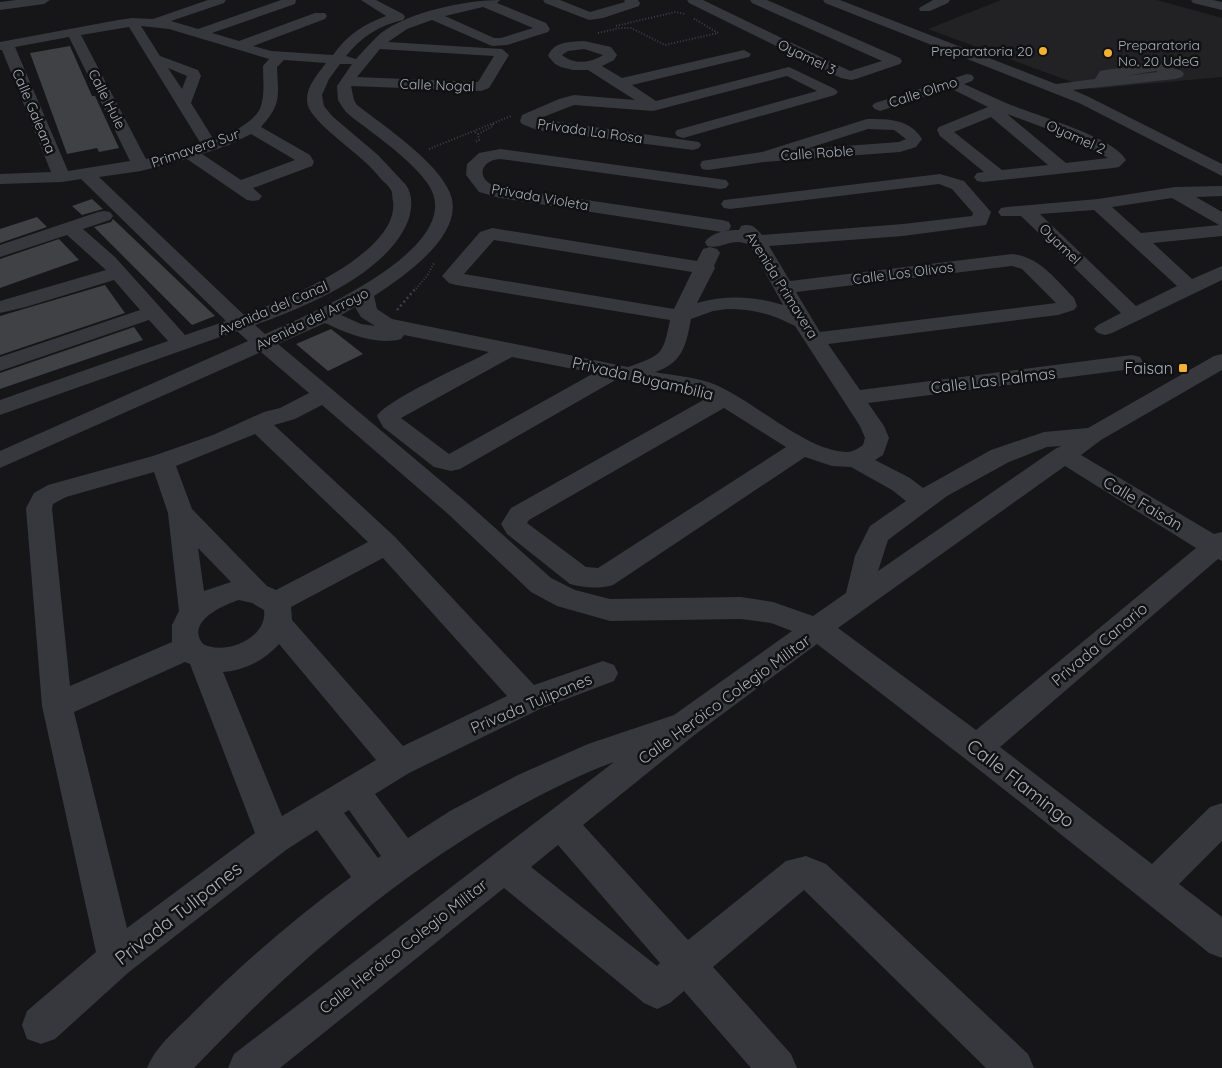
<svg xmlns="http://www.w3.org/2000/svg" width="1222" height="1068" viewBox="0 0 1222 1068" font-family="Quicksand,sans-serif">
<rect width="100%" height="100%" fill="#161618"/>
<path fill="#222225" d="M1001,0H1157L1222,18V77L1091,89L928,29Z"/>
<path fill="#404145" d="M70,46L92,96H95L119,148L99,152L97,148L67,154L30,53Z
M92,199L103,209L82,215L72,206Z
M37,217L47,227L0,243V229Z
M113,219L215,316L192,325L94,227L111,222Z
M59,239L79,260L0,288V259Z
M105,285L125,313L0,355V316Z
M134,327L143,340L0,389V373Z
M331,329L363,354L328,371L296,344Z"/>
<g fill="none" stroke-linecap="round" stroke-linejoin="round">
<path stroke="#3d3f44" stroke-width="2" stroke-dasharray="1 2" stroke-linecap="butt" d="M616,26L675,12L685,14
M598,33L620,28H631L665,45L718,33L693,18
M475,132L478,134L479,140L475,142
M478,134L493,126V122
M429,149L511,116
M414,291L427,276L434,263"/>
<path stroke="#3d3f44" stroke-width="2.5" stroke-dasharray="2 3" stroke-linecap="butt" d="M397,310L415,289"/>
<path fill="#37383d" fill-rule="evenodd" d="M16,0H50L44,4L0,10V2Z
M208,0H226L224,3L171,21L198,29L281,0H296L295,4L212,33L239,41L315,13H325L327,16L325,19L253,46L271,51L333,55C347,35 364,24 386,16L361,0H376L403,14L405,17L403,20C380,25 361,37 346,56L356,59C364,50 372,41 381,33C409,12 465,0 500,0L497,3L546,23L550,29L548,32L507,45L492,46L432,20L407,29L388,42L502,49L509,55L489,88L481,91L351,86L354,100L357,105C384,126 437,161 450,193C467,234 403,277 374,296L377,309L392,319L628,367C662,355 663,355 670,320L456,285L449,283L442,276L480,232L492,228L697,261L703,249L710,247L717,249L720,253L714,266L715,268L697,303C726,295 754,296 783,305L750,245C731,236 723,250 707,246L705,242C712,232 727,230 739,230L741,226C752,223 755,227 762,235L903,224L972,216L973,213L952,189L939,184L730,209L724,208L721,204L724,200L940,174L964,181L991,212L986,225L903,236L769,246L790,281L1012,254C1040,257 1055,279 1074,298L1077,306L1074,310L1058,315L828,344L860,390L1132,355L1140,357L1143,362L1140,367L1132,369L868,403L884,426L889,438L883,455L875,460L910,478L923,488L991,450L1044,432L1088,428L1214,356L1222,354V370L1101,440L1081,455L1214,534L1222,532V561L1218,559L1000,747L1152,864L1210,807L1222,803V841L1179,884L1222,917V958L1209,953C1080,849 949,745 817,644L697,733L583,825L688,940L786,861L806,856L826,864L1028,1054L1034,1068H986L804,890L713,967L791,1054L797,1068H751L684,991L670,1003L657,1009L644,1003L504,888L280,1068H228L234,1054L614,762C578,775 544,793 511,811C391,879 289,969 194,1068H147C156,1046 174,1032 191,1015C240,965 294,919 351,877L317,830L286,850L129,972L55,1039L41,1044L27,1039L22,1025L27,1011L96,952L42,706L26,508L34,493L48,485L153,456L213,435L264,412L280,408L309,393L261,352L0,468V451L248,341L237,331L0,415V400L168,341L149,320L0,371V357L140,310L114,280L26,307L0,313V301L106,270L67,235L0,257V245L98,212L104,211L110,212L113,216L110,220L83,229L115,257L185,335L226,321L81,179L62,182L0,184V174L51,172L2,50H0V42L118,20L132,18L153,19ZM483,7L533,28L501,38H494L445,16ZM141,26L169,29L269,59L263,66C263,79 265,93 261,106C257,121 228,135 214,140L191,103L201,76L198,70L160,56ZM129,27L201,144L146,159L81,35ZM69,37L130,161L68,171L15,47ZM380,49L494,56L478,82L357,77ZM284,60L326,63C317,75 303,90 308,106C314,123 352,149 365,162C371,167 376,173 381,179C384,182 389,186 391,190C393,193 392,198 393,201C400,253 283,301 244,315L99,177L141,171L187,159L247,200L253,201L259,200L262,196L253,188L312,166L314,162L310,155L261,127C282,104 278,96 277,67ZM340,64H352L337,86L338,100L343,108C349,117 361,123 369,130C390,146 413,163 428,184C471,247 306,316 265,334L255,325C305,307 390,273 409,218C412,208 413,195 406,185L378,155L332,116L324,106L322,95L329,79ZM168,68L187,76L182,89ZM251,134L295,160L241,180L202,154L229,145ZM494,240L692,272L674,309L464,274ZM1012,266L1022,269L1056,303L820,332L796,292ZM355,307L361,317L375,326L361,324L341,315ZM727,309C753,309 773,314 795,326L860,426L865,438L863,445C857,449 853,452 846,452C806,451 754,401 716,385C698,377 675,376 655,372C683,363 686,345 691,319L713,311ZM325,323C346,333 377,346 401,339L404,335L489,352C467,364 388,399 377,416L383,427L434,467L451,471L460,469L619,378L699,395L707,398L511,508L501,524L507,534L570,584C584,588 599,589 613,585L805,457L832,466L851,467L892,490L906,501L870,526L855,556L846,593L813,616L773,602L741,597L610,599L575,590L551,578L465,501L278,344ZM512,357L594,373L449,454L401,418ZM322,405L447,513L531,592L557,606L610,621L741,619L771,623L792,631L674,715L588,744L518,775L450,811L408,838L375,794L409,773L540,709L614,681L618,673L614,665L603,661L534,685L395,537L274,425L295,419ZM724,408L786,447L598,568L586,567L527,523L529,520ZM255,434L368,542L276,590L267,586L192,509L176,466ZM1061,446L1055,449L878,571L888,540L947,496L1009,462L1047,447ZM1065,466L1196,548L976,730L838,628ZM154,472L168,513L179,611L172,625V642L70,686L52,508L53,504L66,497ZM198,548L231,582L204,591ZM383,558L507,696L403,746L292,620L291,607ZM239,600L252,603L264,610C268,638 225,656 203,644C185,622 223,605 239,600ZM279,644L376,760L282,816L223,672C244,671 265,660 279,644ZM185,662L190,664L255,833L127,928L74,712ZM349,810L381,856L378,858L344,813ZM558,845L660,963L657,966L531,867Z
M543,0H560L590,12L625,2L624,0H638L640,3L639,6L603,18L589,20L545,3Z
M687,0H703L850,71L882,61L752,3L750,0H767L900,58L902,61L900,64L856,79L851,80L841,78L689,3Z
M823,0H840L1056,84L1095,79L1100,71L1105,70L1157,63L1182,71L1184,74L1182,77L1175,79L1073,90L1089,97L1222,164V176L1079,103L825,3ZM1156,71L1158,72L1124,76Z
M933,0H950L948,3L930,11H920L919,8Z
M1191,0H1213L1222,2V10L1193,3Z
M584,41L611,47L617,55L614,60L602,66L622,78L744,50L751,54L749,57L632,85L656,101L789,67L835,89L838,92L835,95L683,138L677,136L675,133L677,130L817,91L787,76L653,111L574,105L538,119L699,142L701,145L699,148L693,150L537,130L522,124L520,121L522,115L559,99L574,95L635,100L588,70H573L561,67L555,64L548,56C554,41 570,42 584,41ZM584,49L603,55C591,63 574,65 562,55L568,51Z
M967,74L972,75L974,78L972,81L964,84C978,90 992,97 1006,103C1032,114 1115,137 1126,160L1119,167L1113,168L983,182L977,181L974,177L977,173L984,172L940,136L937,130L939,127L988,107L950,88L880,111L875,109L872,106L875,103ZM1007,114L1069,137L1108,158L1066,163ZM991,117L1048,165L1002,170L954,132Z
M867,119C889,119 910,119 922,139L916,147L900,152L764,162L708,170L702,169L700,165L702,161L708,160L762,152ZM868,129L894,130L906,139L899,142L806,149Z
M500,149L726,180L729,184L726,188L720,189L500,159C483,160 475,175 492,185C495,187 500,187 504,188L722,220L729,222L731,226L729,230L722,232L500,198L479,192L466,175L467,164L479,153Z
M1222,186V196L1196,197L1222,212V236L1153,243L1192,279L1222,266V280L1112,333L1105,335L1098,333L1094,329L1098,325L1121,313L1021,216H1001L998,212L1001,208L1007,207L1098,199L1175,187ZM1172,198L1219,225L1141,233L1112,207ZM1094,210L1177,286L1136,306L1040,214Z"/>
</g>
<g fill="#f2b134" stroke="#111113" stroke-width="2">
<circle cx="1043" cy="51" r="5"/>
<circle cx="1108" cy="53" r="5"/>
<rect x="1178" y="363" width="10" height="10" rx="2.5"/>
</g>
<g text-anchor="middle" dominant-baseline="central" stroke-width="5" stroke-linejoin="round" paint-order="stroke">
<g font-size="14" fill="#a8adb8" stroke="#111113" text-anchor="start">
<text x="1118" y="45">Preparatoria<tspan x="1118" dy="16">No. 20 UdeG</tspan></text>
<text x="1033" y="51" text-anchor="end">Preparatoria 20</text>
</g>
<g font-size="14" fill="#a8adb8" stroke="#111113">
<text transform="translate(807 57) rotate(26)">Oyamel 3</text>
<text transform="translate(437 85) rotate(2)">Calle Nogal</text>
<text transform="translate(923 92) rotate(-18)">Calle Olmo</text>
<text transform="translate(107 99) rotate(63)">Calle Hule</text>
<text transform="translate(34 111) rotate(67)">Calle Galeana</text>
<text transform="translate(590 131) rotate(8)">Privada La Rosa</text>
<text transform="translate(1076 137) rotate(24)">Oyamel 2</text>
<text transform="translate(195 148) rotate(-19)">Primavera Sur</text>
<text transform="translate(817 153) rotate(-4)">Calle Roble</text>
<text transform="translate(540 197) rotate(10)">Privada Violeta</text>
<text transform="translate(1060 244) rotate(44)">Oyamel</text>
<text transform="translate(903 273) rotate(-7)">Calle Los Olivos</text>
<text transform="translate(782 285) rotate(58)">Avenida Primavera</text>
<text transform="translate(273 308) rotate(-23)">Avenida del Canal</text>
<text transform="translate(312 319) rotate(-26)">Avenida del Arroyo</text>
</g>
<g font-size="16" fill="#a8adb8" stroke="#111113" text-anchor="end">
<text x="1173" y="368">Faisan</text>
</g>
<g font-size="16" fill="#a8adb8" stroke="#111113">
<text transform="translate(643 378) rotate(13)">Privada Bugambilia</text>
<text transform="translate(993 380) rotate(-7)">Calle Las Palmas</text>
<text transform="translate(1143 503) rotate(31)">Calle Faisán</text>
<text transform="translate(1099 644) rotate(-40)">Privada Canario</text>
<text transform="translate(724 699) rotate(-36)">Calle Heróico Colegio Militar</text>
<text transform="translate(531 703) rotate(-23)">Privada Tulipanes</text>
<text transform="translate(403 946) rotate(-38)">Calle Heróico Colegio Militar</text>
</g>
<g font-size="19" fill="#a8adb8" stroke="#111113">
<text transform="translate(1021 783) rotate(38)">Calle Flamingo</text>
<text transform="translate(178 913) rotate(-38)">Privada Tulipanes</text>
</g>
</g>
</svg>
